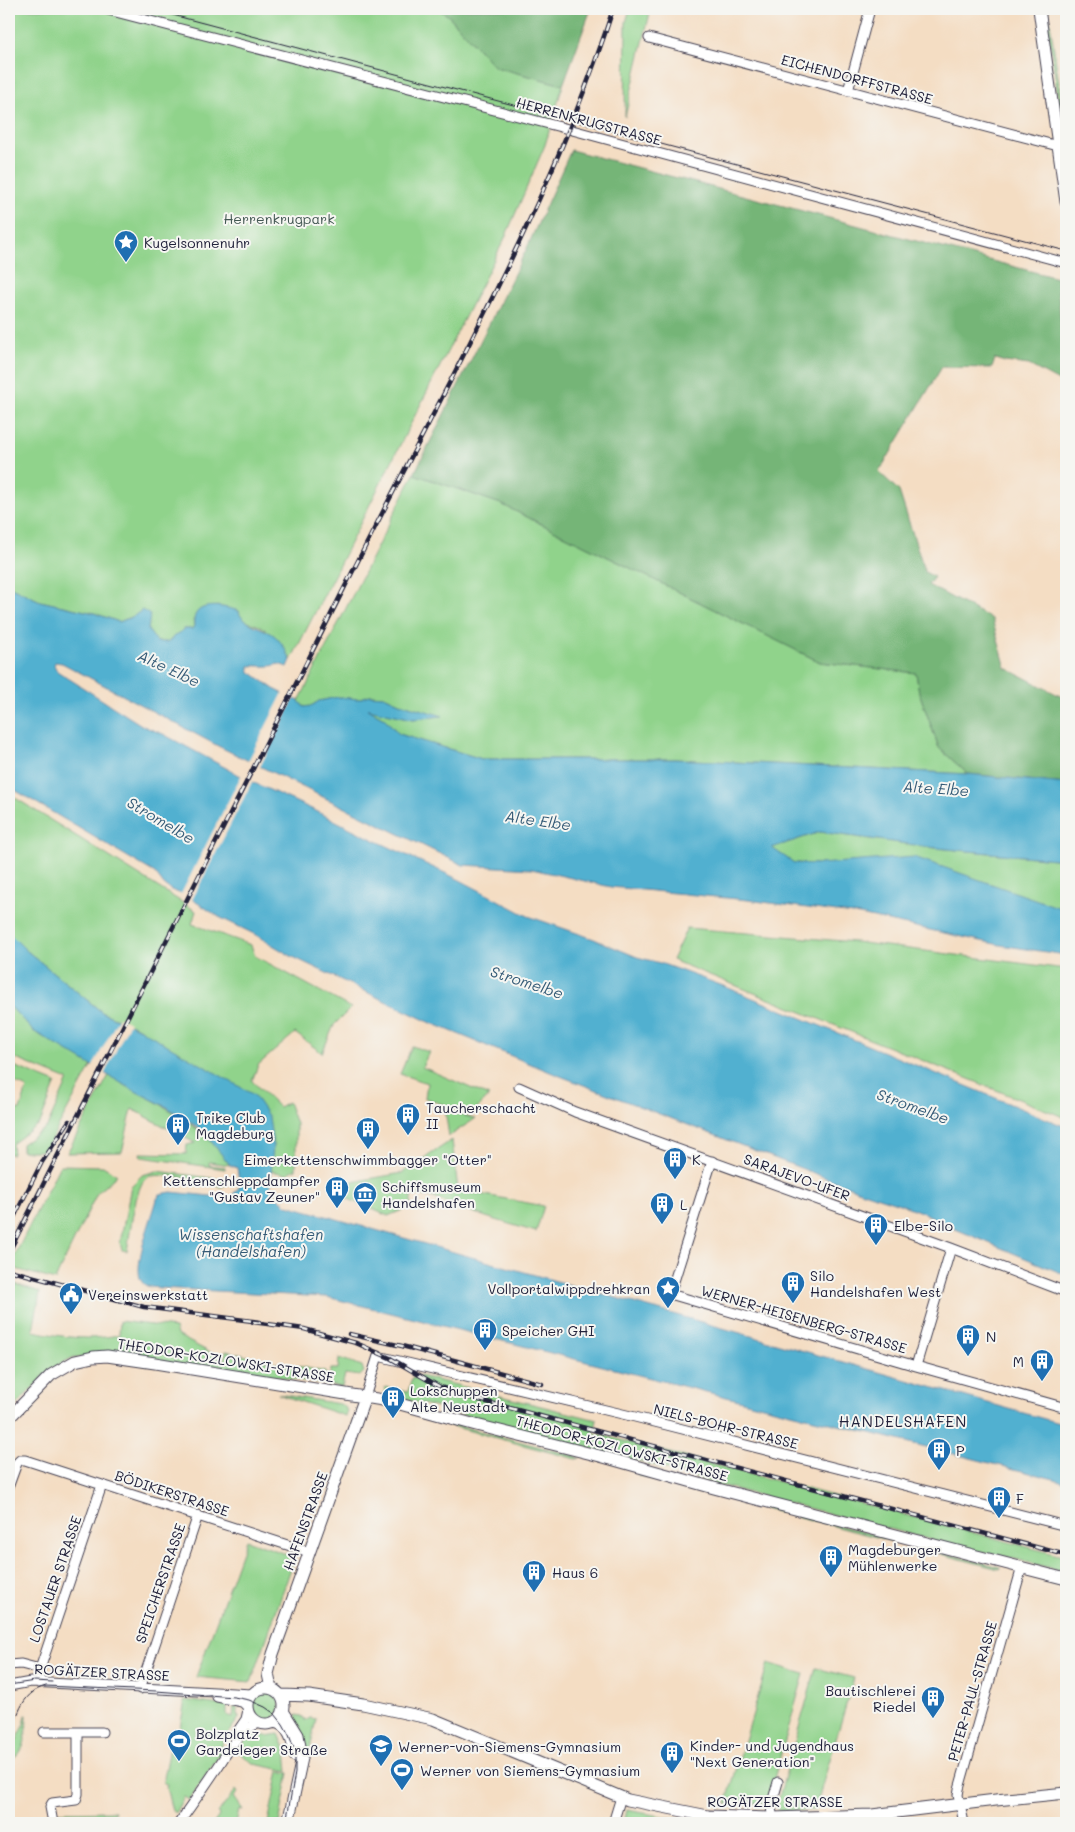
<svg xmlns="http://www.w3.org/2000/svg" width="1075" height="1832" viewBox="0 0 1075 1832" font-family="Mali,sans-serif">
<rect width="100%" height="100%" fill="#f6f6f2"/>
<filter id="ink" filterUnits="userSpaceOnUse"><feTurbulence type="fractalNoise" baseFrequency=".02" numOctaves="2"/><feDisplacementMap in="SourceGraphic" scale="10" xChannelSelector="R" yChannelSelector="G"/><feConvolveMatrix kernelMatrix="1 2 1 2 8 2 1 2 1" color-interpolation-filters="sRGB"/></filter>
<filter id="wash" filterUnits="userSpaceOnUse"><feTurbulence type="fractalNoise" baseFrequency=".0096" numOctaves="4" result="noise"/><feDisplacementMap in="SourceGraphic" scale="20" xChannelSelector="R" yChannelSelector="G"/><feGaussianBlur stdDeviation="1.12" result="paint"/><feColorMatrix in="noise" values="0 0 0 0 0 0 0 0 0 0 0 0 0 0 0 0 0 1.4 0 .05"/><feComposite in="paint" operator="in"/></filter>
<g filter="url(#wash)">
<rect width="100%" height="100%" fill="#f4ddc3"/>
<path fill="#90d38b" stroke="#597a63" d="M9,9H438L449,16L495,67L563,85L545,145L504,240L291,660C285,647 275,636 263,628C255,622 240,624 239,611L217,606L193,620L194,626L192,629H184L168,642H157L134,616L119,622L94,613L40,601L9,586Z
M630,9H651L625,117L626,22Z
M1045,9H1048L1066,132V142L1065,143Z
M414,474L501,504L820,662L916,673L919,692L939,748L968,774L675,759H482L399,734L384,718L366,708L413,719L441,716L399,703L384,696L370,695L358,699L338,697L319,701L311,706L304,707L299,701Z
M9,794L196,911L192,924L251,945L255,956L351,1008L334,1025L322,1053L295,1033L258,1065L252,1081L279,1107L288,1102L296,1124V1169L286,1174L271,1171L273,1145L139,1028L103,1013L27,951L9,933Z
M820,832L936,848L1066,860V910L820,864L794,863L771,848Z
M687,928L855,942L1066,969V1118L672,960Z
M9,1005L33,1031L92,1065L45,1151H22V1144L47,1127L68,1080L9,1056Z
M412,1046L429,1052L422,1067L489,1096L473,1113L450,1107L425,1098L427,1083L400,1074Z
M9,1064L56,1083L40,1123L12,1144L13,1154H9V1107L20,1110L27,1088L9,1080Z
M109,1075C153,1102 201,1120 230,1165L209,1162V1165L225,1167V1169L141,1157L140,1153L186,1154L187,1145L195,1143L132,1109L122,1152L67,1153Z
M445,1110L475,1119L449,1136Z
M452,1140L458,1190L544,1206L536,1232L486,1217L431,1197L412,1194L410,1207L388,1216L346,1198V1183L402,1173Z
M60,1165L103,1166L117,1175L97,1193L55,1280L9,1267Z
M157,1171L227,1180L228,1184L221,1187L214,1184C199,1181 161,1172 148,1177C135,1182 130,1236 127,1251L122,1250L120,1243L131,1186L142,1175Z
M9,1282L40,1292L33,1331C65,1337 86,1341 119,1335L120,1321L175,1328L177,1335L224,1360L226,1351L297,1368L298,1366L325,1372V1374L330,1375L331,1369H338L339,1358L362,1366L364,1372L360,1376L345,1374L342,1387L278,1377L74,1357L52,1368L9,1412Z
M420,1376L597,1420L594,1433L1066,1557V1572L1003,1556L978,1552L715,1484C657,1464 598,1451 539,1436C487,1422 436,1406 384,1395L385,1387L408,1392L412,1377L419,1379Z
M278,1394L340,1404L345,1407L347,1411L345,1416Z
M425,1417L575,1456L580,1458L576,1459L425,1419Z
M639,1473L999,1567L1001,1568L999,1569L638,1475Z
M246,1540L295,1557L257,1666L251,1682L196,1677Z
M768,1663L804,1674L767,1803L726,1804Z
M816,1668L854,1678L815,1810L780,1811L777,1808V1804Z
M252 1706a14 14 0 1 1 28 0a14 14 0 1 1-28 0Z
M185,1700L227,1706V1715L233,1717L234,1707L237,1708L239,1718L224,1739L218,1757L189,1800L184,1797L175,1813L172,1811L166,1787L167,1784L163,1783L172,1738L178,1739Z
M26,1715H27C26,1733 28,1751 10,1761L9,1754L24,1726Z
M296,1715L302,1716L305,1721L310,1718L316,1719L309,1754L305,1739L296,1719Z
M253,1733L266,1736L279,1734L286,1750L288,1771L254,1764L236,1750Z
M279,1771L289,1773L279,1823H268Z
M236,1790L238,1793L234,1797L243,1810L239,1809L236,1823H214L219,1816L218,1813Z
M627,1810L699,1823H624Z
M115,1811L113,1823H61L58,1812Z"/>
<path fill="#74b577" stroke="#4b6c59" d="M438,9H591L563,85L495,67L449,16Z
M571,150L1057,278L1066,385L1029,365L1005,362L995,359L992,368L942,367L879,472L899,491L925,572L934,577L928,585L992,619L1006,668L1066,699V784L968,774L939,748L919,692L916,673L820,662L501,504L414,474L526,250Z"/>
<path fill="#51b0d0" stroke="#3a6986" d="M9,586L40,601L94,613L119,622L134,616L142,610L150,615L148,630L157,642H168L184,629H192L194,626C191,599 223,606 239,611C240,624 267,628 276,637C283,644 287,652 291,660L288,667L278,664C270,668 258,665 249,666V671L274,689L299,701L304,707L311,706L319,701L338,697L358,699L370,695L384,696L399,703L443,716L413,719L368,709L384,718L399,734L482,759H675L968,774L1066,784V860L936,848L820,832L772,848L794,863L820,864L914,857L1066,910V955L1000,945L860,915L748,900L611,887L532,869L463,865L218,746L62,663L55,662L54,665L57,671L143,726L163,734L252,782L316,811L370,838L460,880L528,916L594,939L637,957L660,963L726,987L1066,1127V1275L953,1228C926,1211 893,1202 863,1192L555,1074L429,1022L291,956L254,934L219,917L187,896L171,890L164,885L155,873L13,789L9,786Z
M9,933L27,951L103,1013L138,1028L254,1095L269,1117L273,1145L270,1191L287,1205L1066,1425V1482L327,1297L160,1288C154,1287 146,1288 142,1282C131,1268 153,1216 157,1199L160,1194L171,1192L230,1198L240,1186L237,1168L230,1165L202,1130L167,1107L133,1090L33,1031L9,1005Z"/>
<path fill="#f4ddc3" d="M284,691L295,697L259,769L247,763Z
M242,774L253,780L191,902L180,896Z
M119,1017L130,1022L104,1075L92,1068Z"/>
</g>
<g filter="url(#ink)">
<g fill="none" stroke-linecap="round" stroke-linejoin="round">
<g stroke="#423e4f" stroke-width="11">
<path id="street" d="M104,9L576,131L1066,263
M649,38L1058,146
M848,91L870,9
M519,1087L575,1112L951,1248L1066,1292
M712,1161L670,1294L916,1366L1066,1408
M916,1366L951,1248
M365,1397L378,1356L635,1417L1066,1526
M9,1485L17,1463L20,1460H25L309,1552
M9,1665L21,1664L40,1669
M39,1683L40,1669L102,1485
M9,1686L31,1682L252,1694
M140,1689L198,1515
M217,1697L242,1702L248,1707
M44,1732H102
M235,1735L246,1719L248,1710
M53,1823L50,1807L52,1803L76,1800L78,1794V1732
M179,1823C191,1806 203,1789 215,1771C229,1752 235,1732 259,1723
M613,1823L621,1797
M773,1823L771,1806L778,1782
M964,1823L958,1795L959,1789L1022,1567"/>
</g>
<g stroke="#423e4f" stroke-width="13">
<path id="secondary" d="M1039,9L1066,202
M9,1418L51,1375L75,1361L93,1357L107,1356L155,1363L389,1401L476,1425L600,1456L714,1488L1066,1579
M248 1706a18 18 0 1 1 36 0a18 18 0 1 1-36 0Z
M271,1688L268,1674L273,1654L365,1397
M281,1695L309,1696L363,1704L433,1719L628,1800L708,1816L772,1818L872,1815L996,1800L1066,1793
M283,1711L298,1735L302,1758L288,1823
M274,1722C289,1724 294,1743 295,1756"/>
</g>
<use href="#street" stroke="#fff" stroke-width="9"/>
<use href="#secondary" stroke="#fff" stroke-width="11"/>
<path stroke="#22223b" stroke-width="1" d="M150,9L1066,251
M9,1685L35,1681L52,1682
M9,1740C17,1718 20,1693 46,1686L156,1691L234,1697L249,1700L265,1707L275,1714L283,1724L289,1735L295,1751V1773L286,1823"/>
<g stroke="#22223b" stroke-width="4.5">
<path id="rail" d="M9,1227L42,1162L69,1121
M9,1252C129,1017 246,780 366,545C455,369 553,197 613,9
M9,1270L144,1307L260,1322
M253,1322L304,1329L356,1343L390,1358L440,1387L472,1398L1066,1555
M349,1334L402,1346L542,1384"/>
</g>
<use href="#rail" stroke="#f6f6f2" stroke-width="2.5" stroke-dasharray="8" stroke-linecap="butt"/>
</g>
</g>
<defs>
<g id="sight-pin" transform="scale(1.25)"><path d="M0 17L-7.5 6A9.5 9.5 0 1 1 7.5 6Z" fill="#1f6fb2" stroke="#f6f6f2"/><path d="M0-6L1.8-2.2L6-1.7L2.9 1.2L3.7 5.4L0 3.3L-3.7 5.4L-2.9 1.2L-6-1.7L-1.8-2.2Z" fill="#fff"/></g>
<g id="building-pin" transform="scale(1.25)"><path d="M0 17L-7.5 6A9.5 9.5 0 1 1 7.5 6Z" fill="#1f6fb2" stroke="#f6f6f2"/><path d="M-4-6H4V6H1V3H-1V6H-4ZM-2.5-4.3h1.7v1.8h-1.7ZM.8-4.3h1.7v1.8H.8ZM-2.5-1h1.7V.8h-1.7ZM.8-1h1.7V.8H.8Z" fill="#fff"/></g>
<g id="museum-pin" transform="scale(1.25)"><path d="M0 17L-7.5 6A9.5 9.5 0 1 1 7.5 6Z" fill="#1f6fb2" stroke="#f6f6f2"/><path d="M0-6L6-3V-2H-6V-3ZM-5-1h2V3h-2ZM-1-1h2V3h-2ZM3-1h2V3H3ZM-6 4H6V6H-6Z" fill="#fff"/></g>
<g id="civic-pin" transform="scale(1.25)"><path d="M0 17L-7.5 6A9.5 9.5 0 1 1 7.5 6Z" fill="#1f6fb2" stroke="#f6f6f2"/><path d="M-.6-6.5H3V-4.5H.6V-3L4-1V1h2V6H-6V1h2V-1L-.6-3ZM-1.2 2.5V6h2.4V2.5Z" fill="#fff"/></g>
<g id="stadium-pin" transform="scale(1.25)"><path d="M0 17L-7.5 6A9.5 9.5 0 1 1 7.5 6Z" fill="#1f6fb2" stroke="#f6f6f2"/><path d="M0-5a6.5 5 0 1 0 0 10a6.5 5 0 1 0 0-10ZM-3.5-1.8h7v3.6h-7Z" fill="#fff"/></g>
<g id="school-pin" transform="scale(1.25)"><path d="M0 17L-7.5 6A9.5 9.5 0 1 1 7.5 6Z" fill="#1f6fb2" stroke="#f6f6f2"/><path d="M0-5L7-2L0 1L-7-2ZM-4 1L0 2.5L4 1V4Q0 6-4 4Z" fill="#fff"/></g>
</defs>
<g fill-rule="evenodd">
<use href="#sight-pin" x="126" y="242"/>
<use href="#building-pin" x="408" y="1115"/>
<use href="#building-pin" x="178" y="1125"/>
<use href="#building-pin" x="368" y="1129"/>
<use href="#building-pin" x="675" y="1159"/>
<use href="#building-pin" x="337" y="1188"/>
<use href="#museum-pin" x="365" y="1194"/>
<use href="#building-pin" x="662" y="1204"/>
<use href="#building-pin" x="876" y="1225"/>
<use href="#building-pin" x="793" y="1283"/>
<use href="#sight-pin" x="668" y="1288"/>
<use href="#civic-pin" x="71" y="1294"/>
<use href="#building-pin" x="485" y="1330"/>
<use href="#building-pin" x="968" y="1336"/>
<use href="#building-pin" x="1042" y="1361"/>
<use href="#building-pin" x="393" y="1398"/>
<use href="#building-pin" x="939" y="1450"/>
<use href="#building-pin" x="999" y="1498"/>
<use href="#building-pin" x="831" y="1557"/>
<use href="#building-pin" x="534" y="1572"/>
<use href="#building-pin" x="933" y="1698"/>
<use href="#stadium-pin" x="179" y="1741"/>
<use href="#school-pin" x="381" y="1746"/>
<use href="#building-pin" x="672" y="1753"/>
<use href="#stadium-pin" x="402" y="1770"/>
</g>
<g text-anchor="middle" dominant-baseline="central" stroke-width="4" stroke-linejoin="round" paint-order="stroke">
<g font-size="14" fill="#22223b" stroke="#f6f6f2">
<text transform="translate(857 79) rotate(15)">EICHENDORFFSTRASSE</text>
<text transform="translate(589 121) rotate(15)">HERRENKRUGSTRASSE</text>
<text transform="translate(797 1177) rotate(20)">SARAJEVO-UFER</text>
<text transform="translate(804 1319) rotate(16)">WERNER-HEISENBERG-STRASSE</text>
<text transform="translate(226 1360) rotate(9)">THEODOR-KOZLOWSKI-STRASSE</text>
<text transform="translate(726 1426) rotate(14)">NIELS-BOHR-STRASSE</text>
<text transform="translate(622 1448) rotate(15)">THEODOR-KOZLOWSKI-STRASSE</text>
<text transform="translate(172 1493) rotate(18)">BÖDIKERSTRASSE</text>
<text transform="translate(305 1521) rotate(-70)">HAFENSTRASSE</text>
<text transform="translate(55 1579) rotate(-71)">LOSTAUER STRASSE</text>
<text transform="translate(160 1583) rotate(-71)">SPEICHERSTRASSE</text>
<text transform="translate(102 1672) rotate(3)">ROGÄTZER STRASSE</text>
<text transform="translate(972 1691) rotate(-74)">PETER-PAUL-STRASSE</text>
<text x="775" y="1801">ROGÄTZER STRASSE</text>
</g>
<g font-size="14" fill="#435753" stroke="#f6f6f2">
<text x="279" y="218">Herrenkrugpark</text>
</g>
<g font-size="14" fill="#22223b" stroke="#f6f6f2" text-anchor="start">
<text x="144" y="242">Kugelsonnenuhr</text>
<text x="426" y="1107">Taucherschacht<tspan x="426" dy="16">II</tspan></text>
<text x="196" y="1117">Trike Club<tspan x="196" dy="16">Magdeburg</tspan></text>
<text x="368" y="1159" text-anchor="middle">Eimerkettenschwimmbagger "Otter"</text>
<text x="692" y="1159">K</text>
<text x="320" y="1180" text-anchor="end">Kettenschleppdampfer<tspan x="320" dy="16">"Gustav Zeuner"</tspan></text>
<text x="382" y="1186">Schiffsmuseum<tspan x="382" dy="16">Handelshafen</tspan></text>
<text x="680" y="1204">L</text>
<text x="894" y="1225">Elbe-Silo</text>
<text x="810" y="1275">Silo<tspan x="810" dy="16">Handelshafen West</tspan></text>
<text x="650" y="1288" text-anchor="end">Vollportalwippdrehkran</text>
<text x="88" y="1294">Vereinswerkstatt</text>
<text x="502" y="1330">Speicher GHI</text>
<text x="986" y="1336">N</text>
<text x="1024" y="1361" text-anchor="end">M</text>
<text x="410" y="1390">Lokschuppen<tspan x="410" dy="16">Alte Neustadt</tspan></text>
<text x="956" y="1450">P</text>
<text x="1016" y="1498">F</text>
<text x="848" y="1549">Magdeburger<tspan x="848" dy="16">Mühlenwerke</tspan></text>
<text x="552" y="1572">Haus 6</text>
<text x="916" y="1690" text-anchor="end">Bautischlerei<tspan x="916" dy="16">Riedel</tspan></text>
<text x="196" y="1733">Bolzplatz<tspan x="196" dy="16">Gardeleger Straße</tspan></text>
<text x="690" y="1745">Kinder- und Jugendhaus<tspan x="690" dy="16">"Next Generation"</tspan></text>
<text x="398" y="1746">Werner-von-Siemens-Gymnasium</text>
<text x="420" y="1770">Werner von Siemens-Gymnasium</text>
</g>
<g font-size="15" font-style="italic" fill="#355b77" stroke="#f6f6f2">
<text transform="translate(169 668) rotate(25)">Alte Elbe</text>
<text transform="translate(936 788) rotate(4)">Alte Elbe</text>
<text transform="translate(161 820) rotate(31)">Stromelbe</text>
<text transform="translate(538 820) rotate(8)">Alte Elbe</text>
<text transform="translate(527 982) rotate(18)">Stromelbe</text>
<text transform="translate(913 1106) rotate(20)">Stromelbe</text>
<text x="251" y="1234">Wissenschaftshafen<tspan x="251" dy="17">(Handelshafen)</tspan></text>
</g>
<g font-size="15" letter-spacing="1" fill="#22223b" stroke="#f6f6f2">
<text x="903" y="1421">HANDELSHAFEN</text>
</g>
</g>
<rect width="1075" height="1832" fill="none" stroke="#f6f6f2" stroke-width="30"/>
</svg>
